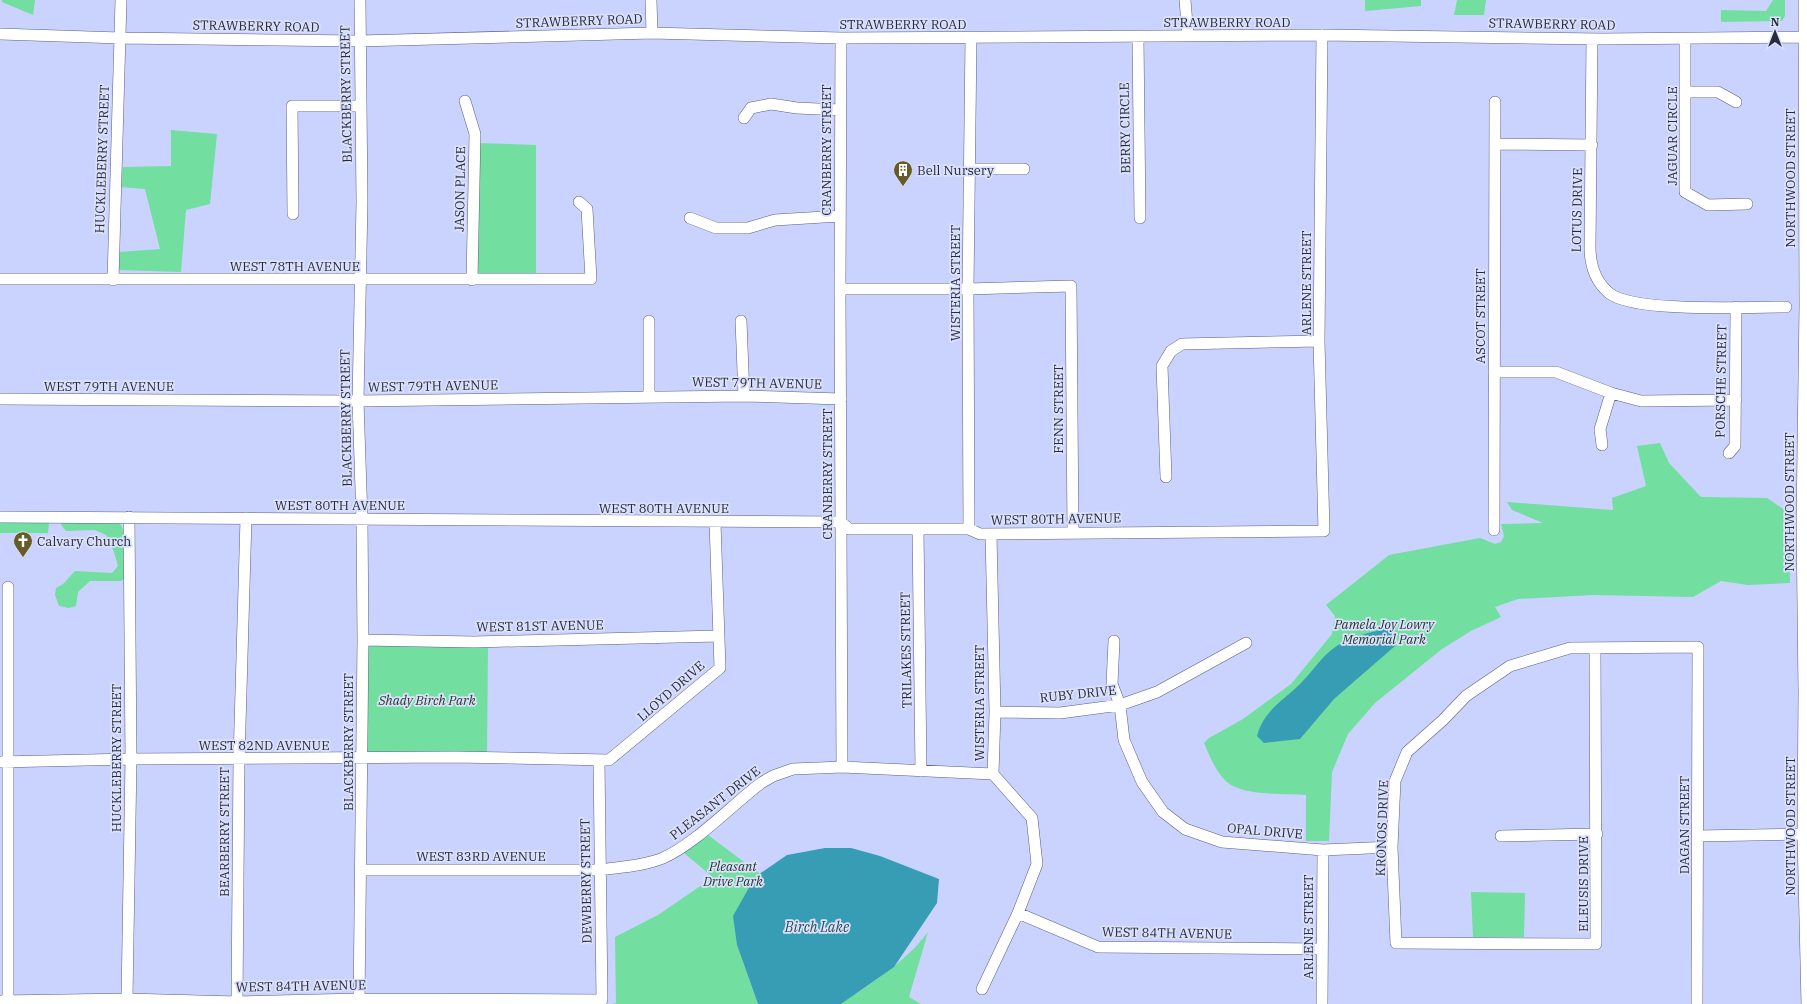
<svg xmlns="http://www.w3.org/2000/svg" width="1807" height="1004" viewBox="0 0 1807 1004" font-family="'IBM Plex Serif',serif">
<rect width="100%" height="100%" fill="#cad3fe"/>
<path fill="#72de9f" d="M2,0H35L33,15L2,2Z
M1365,0H1421V6L1365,11Z
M1457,0H1486L1484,15H1454Z
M1773,0H1785V16L1782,21L1721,22V10L1766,11Z
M171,130L217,134L210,204L186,210L181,272L117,270L118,252L160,249L145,189L120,187L123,167L171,166Z
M477,143L536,145V274H475Z
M1660,443L1669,463L1701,497L1767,498L1789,513L1790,583L1748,585L1721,581L1693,597L1593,595L1518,599L1495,607L1501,617L1471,631L1442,649L1375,703L1348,734L1332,772L1329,841H1306V795C1284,793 1250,796 1231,785C1218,777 1210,757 1204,743L1209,738L1243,719L1291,684L1332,634L1335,616L1326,605L1389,555L1480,538L1495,544L1501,542L1504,536L1501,524L1543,523L1512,510L1507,502L1613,510L1612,498L1646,486L1637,446Z
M64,519L119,522L123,529L124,579L121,581H90L78,592L76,606L69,608L59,606L55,595L56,588L63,584L75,571L112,573L118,566L114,552L106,535L95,530L66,531L61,525Z
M0,520L49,523L48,533H0Z
M366,646H488L487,755L365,754Z
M708,835L760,874L755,877L737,945L758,1004H611L616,1003L615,937L658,915L712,878L715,879L684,853Z
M1471,892L1525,893L1524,937H1473Z
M928,932L909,997L921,1004H1306H841C872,982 906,962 928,932Z"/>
<path fill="#379db5" d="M1387,628L1396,636L1395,646L1334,699L1300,739L1264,743L1257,736C1264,710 1283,701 1301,683C1317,667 1324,651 1346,641C1358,635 1373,632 1387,628Z
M825,848H851L880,856L939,879L937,903L894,967L841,1004H758L737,945L733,916L755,877L787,855Z"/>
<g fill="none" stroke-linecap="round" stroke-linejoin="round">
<g stroke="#595f85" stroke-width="12">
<path id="minor" d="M651,0L652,33
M1185,0L1188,36
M1804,0L1805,305L1802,521L1804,692L1803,835L1807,1004
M0,34L120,38L359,41L652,33L841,38L1322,35L1602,39L1807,37
M1138,37L1140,218
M841,38L840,289L842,767
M1592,39L1590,247C1590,265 1595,281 1609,293C1633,313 1752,307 1786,307
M1685,39V192L1708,205L1747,204
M1686,92H1718L1736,102
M465,101L475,134L472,280
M744,118L751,108L771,104L797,108L840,110
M1495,144L1592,145
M970,169H1024
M293,214L292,106H360
M690,218L716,228H748L775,220L840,216
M0,279H591L587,209L579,202
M113,280L121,0
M840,289H968L1071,286L1073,532
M741,321L744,396
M1494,372H1556L1611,393L1641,401L1736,400
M649,397V321
M0,399L358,401L744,396L841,399
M1602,445L1600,429L1611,393
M1729,453L1735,446L1736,307
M1166,477L1162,366L1171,351L1182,344L1319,341
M0,517L841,522L849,529H969L980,534L1324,531L1319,341L1322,35
M918,529L921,771
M969,529L968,289L971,38
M1494,530L1495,102
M363,640L474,642L718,636
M1114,641L1112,684L1120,705L1124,740L1142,782L1163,812L1185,829L1222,842L1323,850L1392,847
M1595,648L1596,944L1396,943L1392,847L1395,781L1407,752L1443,720L1466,696L1510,666L1570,648L1698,647L1697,1004
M995,712L1060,713L1120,705L1157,692L1246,643
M0,762L131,759L455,757L609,760L720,668L715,522
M1501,836L1597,834
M1698,836L1807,834
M362,870H600C620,867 644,866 663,858C695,844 732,805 761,783L773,776L793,769L842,767L993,774
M1018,913L1098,947L1322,949
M982,989L1018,913L1037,864L1032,818L993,774L995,712L991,534
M127,999L131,759L129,517
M0,1001L127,999L237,1002L359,999L602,1000L599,762
M8,1002V587
M237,1002L239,760L246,518
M359,1004L363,640L362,519L358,401L362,202L360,0
M1322,1004L1323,850"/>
</g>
<use href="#minor" stroke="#fff" stroke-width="11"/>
</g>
<defs>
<g id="building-pin" transform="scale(1)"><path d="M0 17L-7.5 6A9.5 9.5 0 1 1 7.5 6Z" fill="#675b27" stroke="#dbe1fb"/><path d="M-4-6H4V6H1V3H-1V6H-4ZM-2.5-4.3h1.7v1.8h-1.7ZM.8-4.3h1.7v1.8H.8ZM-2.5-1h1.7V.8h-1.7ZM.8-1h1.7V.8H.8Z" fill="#fff"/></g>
<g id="church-pin" transform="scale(1)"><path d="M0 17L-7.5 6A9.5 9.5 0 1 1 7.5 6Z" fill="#675b27" stroke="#dbe1fb"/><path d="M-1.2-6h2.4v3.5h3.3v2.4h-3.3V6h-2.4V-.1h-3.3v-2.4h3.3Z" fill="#fff"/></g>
</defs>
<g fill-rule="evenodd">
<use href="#building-pin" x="903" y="170"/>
<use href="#church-pin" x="23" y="541"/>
</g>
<g text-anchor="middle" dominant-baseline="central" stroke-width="3.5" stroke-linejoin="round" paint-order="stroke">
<g font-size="13" fill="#282b3b" stroke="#dbe1fb">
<text transform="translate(579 21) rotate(-2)">STRAWBERRY ROAD</text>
<text x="1227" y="22">STRAWBERRY ROAD</text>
<text x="903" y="24">STRAWBERRY ROAD</text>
<text transform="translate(1552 24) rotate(1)">STRAWBERRY ROAD</text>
<text transform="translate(256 26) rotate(1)">STRAWBERRY ROAD</text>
<text transform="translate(346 94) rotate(-91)">BLACKBERRY STREET</text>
<text transform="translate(1125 128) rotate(-91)">BERRY CIRCLE</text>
<text transform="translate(1672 136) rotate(-90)">JAGUAR CIRCLE</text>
<text transform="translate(826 150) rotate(-90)">CRANBERRY STREET</text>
<text transform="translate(102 159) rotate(-88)">HUCKLEBERRY STREET</text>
<text transform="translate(1790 178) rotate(-90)">NORTHWOOD STREET</text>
<text transform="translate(460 189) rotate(-89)">JASON PLACE</text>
<text transform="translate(1577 210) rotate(-89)">LOTUS DRIVE</text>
<text x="295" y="266">WEST 78TH AVENUE</text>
<text transform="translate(955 283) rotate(-90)">WISTERIA STREET</text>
<text transform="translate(1306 283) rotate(-90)">ARLENE STREET</text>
<text transform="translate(1480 316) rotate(-90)">ASCOT STREET</text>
<text transform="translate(1721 381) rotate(-89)">PORSCHE STREET</text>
<text transform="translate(757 383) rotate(1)">WEST 79TH AVENUE</text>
<text x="109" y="386">WEST 79TH AVENUE</text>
<text transform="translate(433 386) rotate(-1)">WEST 79TH AVENUE</text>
<text transform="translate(1058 409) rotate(-90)">FENN STREET</text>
<text transform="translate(346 418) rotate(-91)">BLACKBERRY STREET</text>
<text transform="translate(827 474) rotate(-90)">CRANBERRY STREET</text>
<text transform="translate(1789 502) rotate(-90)">NORTHWOOD STREET</text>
<text x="340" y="505">WEST 80TH AVENUE</text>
<text x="664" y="508">WEST 80TH AVENUE</text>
<text transform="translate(1056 519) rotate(-1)">WEST 80TH AVENUE</text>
<text transform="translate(540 626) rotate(-1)">WEST 81ST AVENUE</text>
<text transform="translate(906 650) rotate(-91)">TRILAKES STREET</text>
<text transform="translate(671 691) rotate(-41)">LLOYD DRIVE</text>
<text transform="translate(1078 694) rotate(-6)">RUBY DRIVE</text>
<text transform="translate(979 703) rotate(-90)">WISTERIA STREET</text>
<text transform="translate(348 742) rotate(-90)">BLACKBERRY STREET</text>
<text x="264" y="745">WEST 82ND AVENUE</text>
<text transform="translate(116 758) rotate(-90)">HUCKLEBERRY STREET</text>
<text transform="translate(715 803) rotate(-38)">PLEASANT DRIVE</text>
<text transform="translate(1684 825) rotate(-90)">DAGAN STREET</text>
<text transform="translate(1790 826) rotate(-90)">NORTHWOOD STREET</text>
<text transform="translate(1382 828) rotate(-88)">KRONOS DRIVE</text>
<text transform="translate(1265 831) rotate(5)">OPAL DRIVE</text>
<text transform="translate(224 832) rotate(-90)">BEARBERRY STREET</text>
<text x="481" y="856">WEST 83RD AVENUE</text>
<text transform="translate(586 881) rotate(-91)">DEWBERRY STREET</text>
<text transform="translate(1583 884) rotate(-90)">ELEUSIS DRIVE</text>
<text transform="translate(1308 927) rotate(-90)">ARLENE STREET</text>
<text transform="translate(1167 933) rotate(1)">WEST 84TH AVENUE</text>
<text transform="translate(301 986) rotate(-1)">WEST 84TH AVENUE</text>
</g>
<g font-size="13" fill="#282b3b" stroke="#dbe1fb" text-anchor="start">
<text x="917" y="170">Bell Nursery</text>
<text x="37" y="541">Calvary Church</text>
</g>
<g font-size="13" font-style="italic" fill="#1d3426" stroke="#dbe1fb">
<text x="1384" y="624">Pamela Joy Lowry<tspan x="1384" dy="15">Memorial Park</tspan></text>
<text x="427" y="700">Shady Birch Park</text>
<text x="733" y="866">Pleasant<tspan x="733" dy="15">Drive Park</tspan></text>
</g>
<g font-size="14" font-style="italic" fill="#2e4c54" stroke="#dbe1fb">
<text x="817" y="927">Birch Lake</text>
</g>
</g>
<g transform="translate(1775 32)" stroke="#dbe1fb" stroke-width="3" paint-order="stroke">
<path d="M0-3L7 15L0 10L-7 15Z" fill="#282b3b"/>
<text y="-6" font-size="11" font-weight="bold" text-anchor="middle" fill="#282b3b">N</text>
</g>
</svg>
